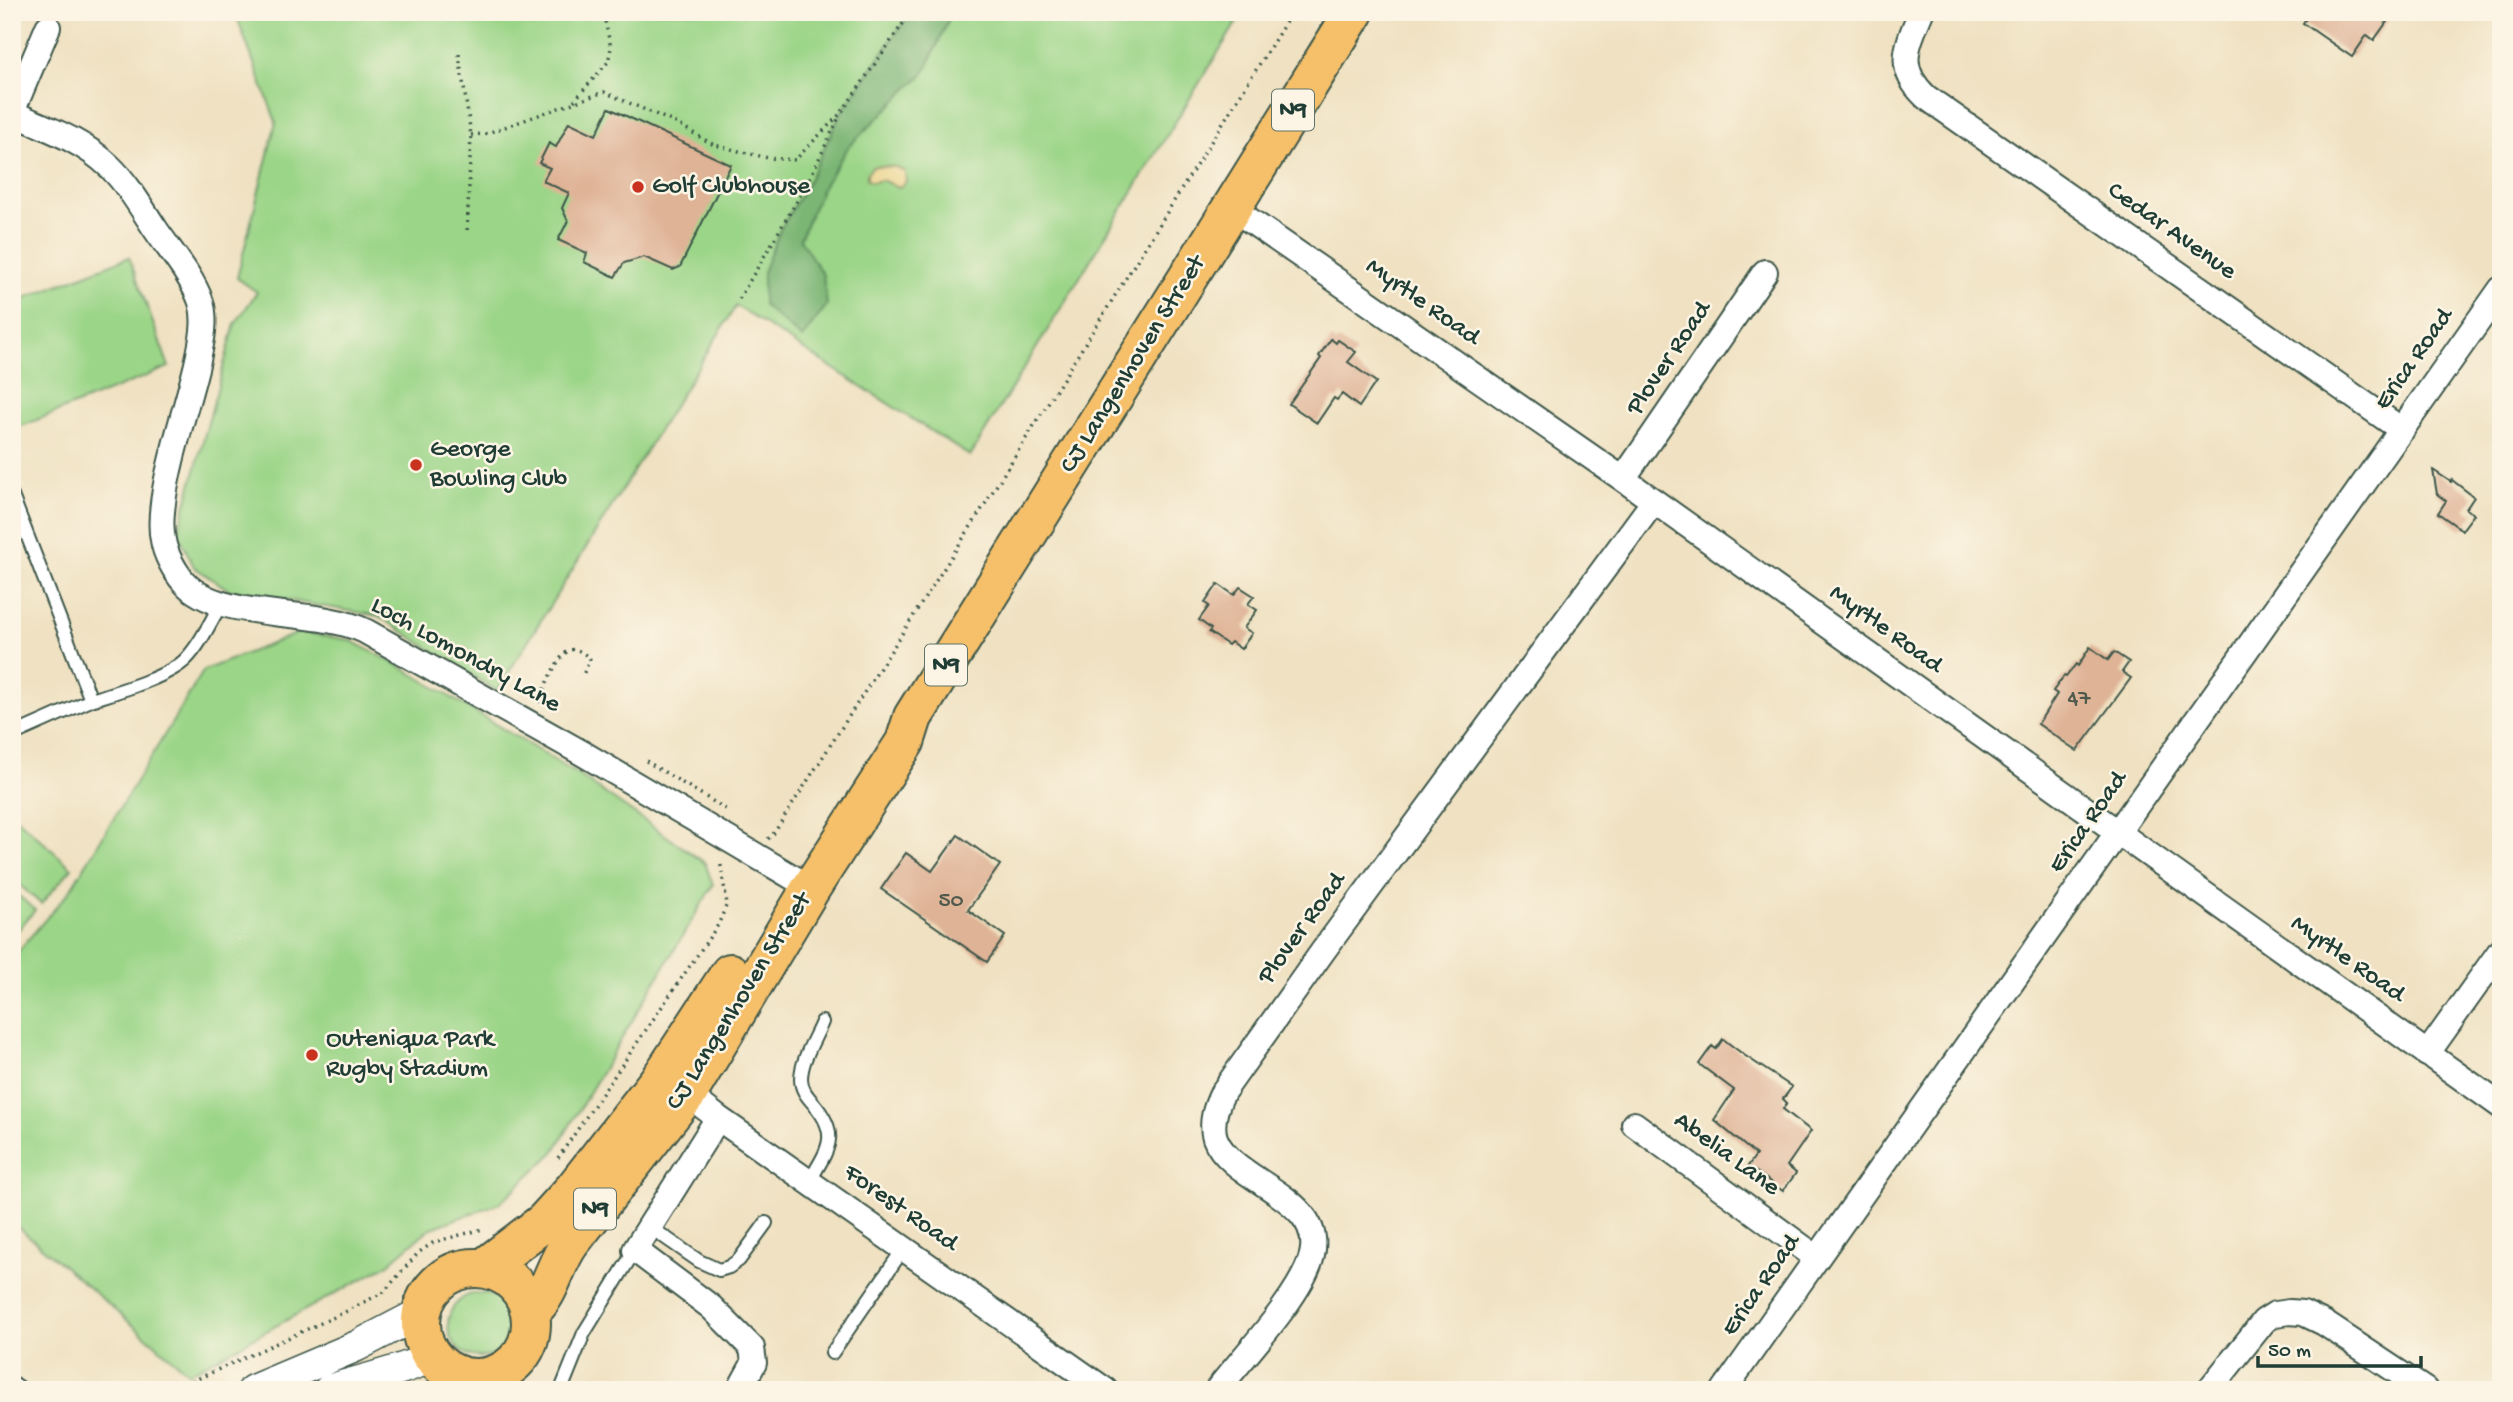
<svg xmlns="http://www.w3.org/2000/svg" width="2513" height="1402" viewBox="0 0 2513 1402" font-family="'Gochi Hand',sans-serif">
<rect width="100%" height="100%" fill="#fcf5e5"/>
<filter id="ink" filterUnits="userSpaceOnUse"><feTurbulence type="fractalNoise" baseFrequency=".0143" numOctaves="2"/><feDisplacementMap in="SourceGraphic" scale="14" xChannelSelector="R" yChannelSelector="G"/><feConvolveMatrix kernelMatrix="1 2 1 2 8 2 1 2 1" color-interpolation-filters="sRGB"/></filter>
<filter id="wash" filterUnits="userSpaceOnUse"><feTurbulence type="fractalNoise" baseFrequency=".00686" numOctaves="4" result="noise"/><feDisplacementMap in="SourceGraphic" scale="28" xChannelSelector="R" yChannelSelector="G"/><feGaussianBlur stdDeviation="1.57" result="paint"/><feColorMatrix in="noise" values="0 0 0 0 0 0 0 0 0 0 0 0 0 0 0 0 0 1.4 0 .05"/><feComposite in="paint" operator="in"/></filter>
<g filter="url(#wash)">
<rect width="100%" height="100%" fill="#efe1c1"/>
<path fill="#9bd588" stroke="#5d895e" stroke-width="2" d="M235,12H1243L970,456L736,306L497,691L378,616L229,590L194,567L178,533L235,324L257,292L237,278L276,122Z
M129,257L169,367L12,430V303Z
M301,632L350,640L403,668L577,774L705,863L713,885L554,1152L500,1203L429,1229L386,1266L189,1373L12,1222V958L69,892L204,670Z
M12,814L72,868L41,904L12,878Z
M12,890L35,910L12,937Z
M448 1325a32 32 0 1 1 64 0a32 32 0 1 1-64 0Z"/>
<path fill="#7cb674" stroke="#4e7a54" stroke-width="2" d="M911,12H952L925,72L849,146L822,188L800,239L823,275L827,305L802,338L763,305V272L780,230L807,184L841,113Z"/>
<path fill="#eeda9e" stroke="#868c69" stroke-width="2" d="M878,166L896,167L905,172L906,182L899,187L881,180L874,182L867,180V174L872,167Z"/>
<g id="blocks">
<path fill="#dfb396" d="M2311,12H2394L2374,40L2367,35L2352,57L2303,23Z
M609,108L731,165L680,267L673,270L644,257L624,263L615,277L584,262L587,253L558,240L568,221L562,208L569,193L543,181L550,168L539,163L549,143L556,147L569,122L596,135Z
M1331,339L1336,343L1338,340L1356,352L1348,362L1376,382L1359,407L1342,394L1337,400L1334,398L1317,423L1289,404L1321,358L1319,356Z
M2433,470L2451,482L2452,480L2474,497L2466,509L2474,514L2462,530L2438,513L2446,501L2437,494Z
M1218,584L1234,595L1240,587L1254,596L1248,604L1257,610L1244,628L1252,633L1241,649L1231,642L1228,645L1209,632L1211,629L1199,620L1209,606L1205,603Z
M2090,647L2108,660L2114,652L2129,662L2122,672L2131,678L2077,751L2038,724L2057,694L2053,691L2064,676L2066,677L2076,664L2078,666Z
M958,835L1000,865L968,910L1005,936L987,962L881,889L906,853L932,871Z
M1723,1039L1744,1055L1792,1087L1783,1099L1787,1103L1783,1109L1811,1131L1787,1166L1796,1173L1783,1191L1748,1166L1756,1155L1714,1120L1734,1090L1699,1064L1712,1046L1716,1049Z"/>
</g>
</g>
<g filter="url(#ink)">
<use href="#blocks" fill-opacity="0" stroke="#3e5649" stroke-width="2"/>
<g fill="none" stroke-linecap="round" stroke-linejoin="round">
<g stroke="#3e5649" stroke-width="16">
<path id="service" d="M12,496L91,700L12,735
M91,700C116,692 169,677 186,659C201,644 210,622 221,604
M809,1182C828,1149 841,1135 813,1103C807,1096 801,1089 801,1079C801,1060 815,1039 822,1022
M650,1227L699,1261L719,1270L729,1267L739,1260L766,1223
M832,1353L904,1248
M12,1382L23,1390
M561,1390L584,1333L635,1250"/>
</g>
<g stroke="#3e5649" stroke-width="28">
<path id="minor" d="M1921,12C1907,46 1895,68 1926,97L2402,430
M12,112L48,27
M12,113C46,128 82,140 109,166C128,184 142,209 156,230C171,252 192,276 201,302C207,322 201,345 197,364C187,408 154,500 163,540C165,554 175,572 184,582C219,622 316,607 365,631L582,753L811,888
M1232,208L1623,479L2501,1106
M1623,479L1765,272
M2427,1054L2501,950
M677,1086L718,1118L1105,1390
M718,1118L635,1250L711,1307L752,1348L754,1363L739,1390
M1634,1124L1817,1258
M1217,1390C1243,1357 1303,1294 1312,1255C1326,1197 1231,1182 1215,1138C1210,1122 1216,1106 1223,1092L1323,951L1654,501
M1724,1390L2501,289
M2209,1390L2264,1321L2275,1314L2289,1312L2303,1313L2324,1323L2425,1390"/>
</g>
<g stroke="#3e5649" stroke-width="33">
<path id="tertiary" d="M253,1390L357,1346L422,1312
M329,1390C364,1379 399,1372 432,1357"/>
</g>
<g stroke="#3e5649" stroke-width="42">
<path id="trunk" d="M421 1323a55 55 0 1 1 110 0a55 55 0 1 1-110 0Z
M484,1268L544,1222L574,1189L663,1075L730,973
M531,1311C551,1294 554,1265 570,1243L688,1093L811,888L905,742L913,717L1354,12"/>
</g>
<path stroke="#3e5649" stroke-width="3.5" stroke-dasharray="2 5" stroke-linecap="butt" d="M459,54L471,135L467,234
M574,101L608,62L611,48L603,12
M471,135L485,134L604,92L678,124L714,145L768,158L795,160L841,113L911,12
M739,299L807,184L840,115
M541,703C540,692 559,654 570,650C578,648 585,654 590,659L582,677
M646,761L729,811
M768,839L774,833L975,520L1292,12
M558,1158L718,925L727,904L720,860
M173,1390L343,1313L384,1292L418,1253L434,1242L483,1229"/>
<use href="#service" stroke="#fff" stroke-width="12"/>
<use href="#minor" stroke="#fff" stroke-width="24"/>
<use href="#tertiary" stroke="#fff" stroke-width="30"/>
<use href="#trunk" stroke="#f6c06b" stroke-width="38"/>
</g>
</g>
<g fill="#c8321e" stroke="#fcf5e5" stroke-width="2.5">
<circle cx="638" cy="187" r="7"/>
<circle cx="416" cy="465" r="7"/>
<circle cx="312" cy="1055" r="7"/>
</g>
<g text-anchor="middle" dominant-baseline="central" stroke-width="5" stroke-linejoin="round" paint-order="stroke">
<g font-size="23" fill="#4f5a4c">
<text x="2079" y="699">47</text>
<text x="951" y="901">50</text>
</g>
<g fill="#fcf5e5" stroke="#617469" stroke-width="2">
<rect x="1272" y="89.5" width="42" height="41" rx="5"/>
<rect x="925" y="644.5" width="42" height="41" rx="5"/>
<rect x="574" y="1188.5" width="42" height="41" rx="5"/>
</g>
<g font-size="24" font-weight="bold" fill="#1f3d34">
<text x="1293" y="110">N9</text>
<text x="946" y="665">N9</text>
<text x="595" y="1209">N9</text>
</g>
<g font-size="26" fill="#1f3d34" stroke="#fcf5e5" text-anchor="start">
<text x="652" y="187">Golf Clubhouse</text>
<text x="430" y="450">George<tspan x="430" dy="30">Bowling Club</tspan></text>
<text x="326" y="1040">Outeniqua Park<tspan x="326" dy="30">Rugby Stadium</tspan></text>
</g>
<g font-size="26" fill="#1f3d34" stroke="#fcf5e5">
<text transform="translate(2171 232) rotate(35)">Cedar Avenue</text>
<text transform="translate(1422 303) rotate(35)">Myrtle Road</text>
<text transform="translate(1670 359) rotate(-56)">Plover Road</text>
<text transform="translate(2415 360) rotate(-55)">Erica Road</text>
<text transform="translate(1134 365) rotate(-58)">CJ Langenhoven Street</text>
<text transform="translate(1885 630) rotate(36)">Myrtle Road</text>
<text transform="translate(465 656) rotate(29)">Loch Lomondry Lane</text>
<text transform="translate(2089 823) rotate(-55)">Erica Road</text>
<text transform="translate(1303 929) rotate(-54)">Plover Road</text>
<text transform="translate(2347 960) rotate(35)">Myrtle Road</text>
<text transform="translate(740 1002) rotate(-58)">CJ Langenhoven Street</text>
<text transform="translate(1726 1155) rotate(36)">Abelia Lane</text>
<text transform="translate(900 1209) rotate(35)">Forest Road</text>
<text transform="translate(1762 1286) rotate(-55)">Erica Road</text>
</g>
</g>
<rect width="2513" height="1402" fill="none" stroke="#fcf5e5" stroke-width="42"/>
<path d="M2258 1356v10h163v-10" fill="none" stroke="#1f3d34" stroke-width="3.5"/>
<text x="2268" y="1356" font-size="21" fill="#1f3d34" stroke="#fcf5e5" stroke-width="5" paint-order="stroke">50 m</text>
</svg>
